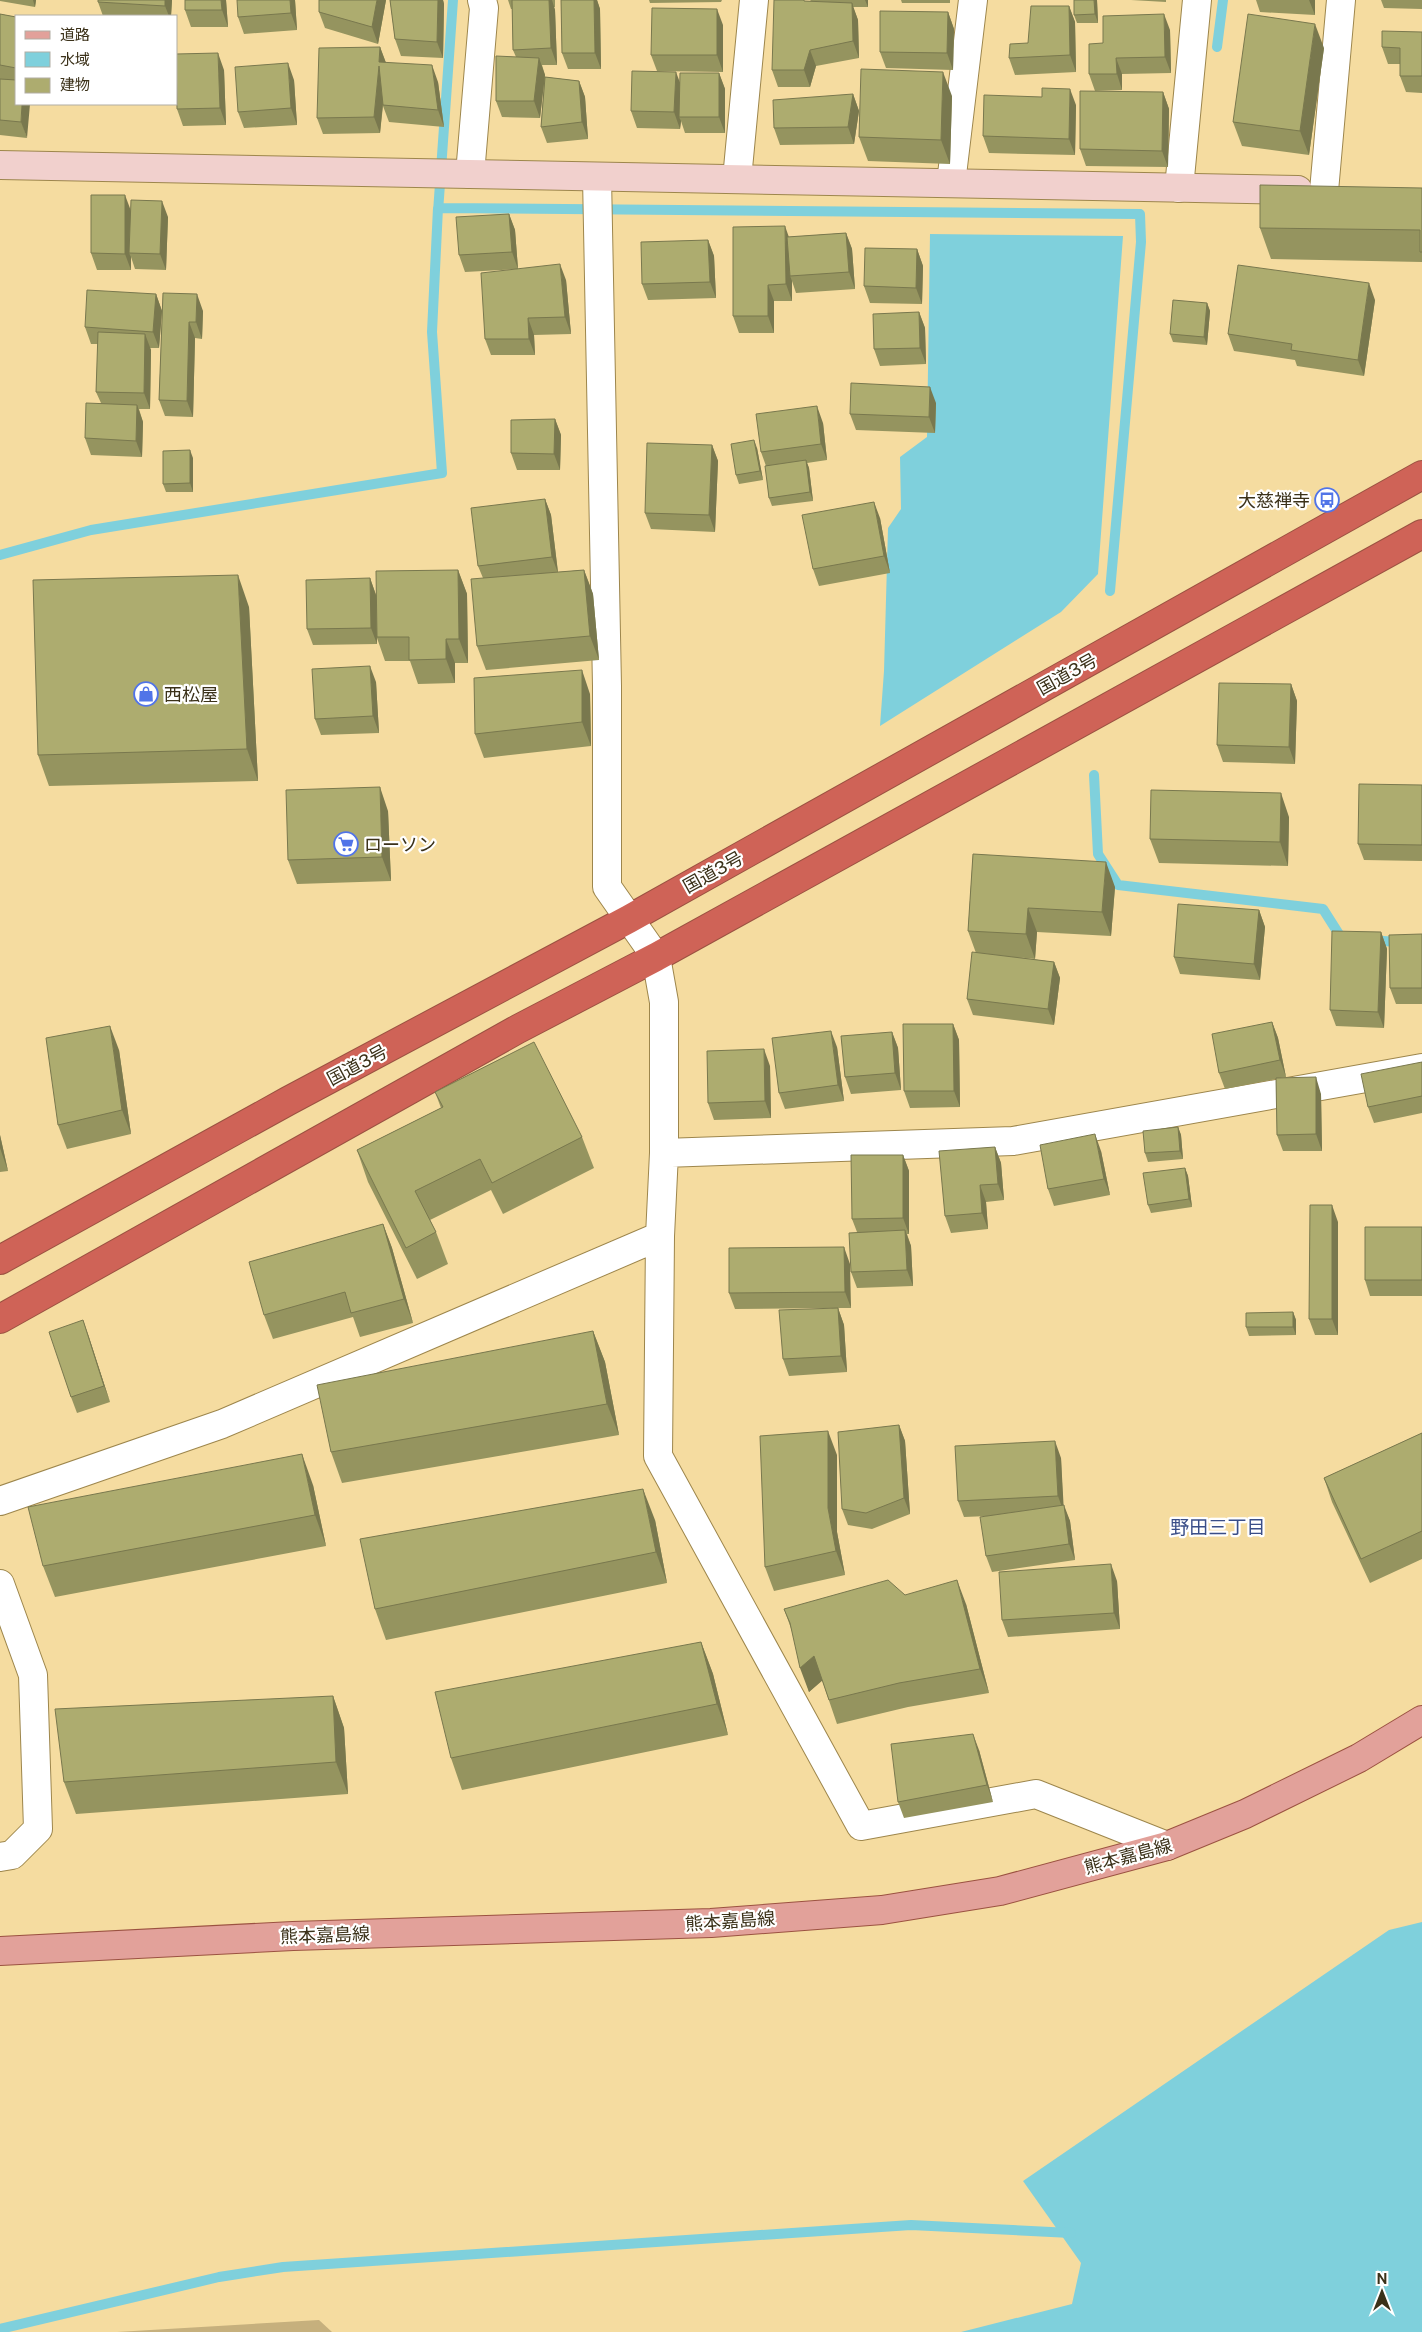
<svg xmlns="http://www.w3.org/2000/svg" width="1422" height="2332" viewBox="0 0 1422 2332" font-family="'Public Sans','Noto Sans JP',sans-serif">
<rect width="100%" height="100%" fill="#f5dca0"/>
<path fill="#c6b07d" d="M319,2320L332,2332H117Z"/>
<path fill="#7fd0dc" d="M930,234L1123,236L1098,574L1061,612L880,726L884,671L888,528L901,509L900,457L927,437Z
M1422,1922V2332H961L1072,2304L1081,2263L1023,2181L1389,1930Z"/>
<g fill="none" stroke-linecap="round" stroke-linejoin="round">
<path stroke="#7fd0dc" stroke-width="10" d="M1217,47L1223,0
M438,212L453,0
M0,555L91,530L442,473L432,332L438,208L1140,214L1141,242L1110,591
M1094,775L1098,854L1118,885L1323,909L1342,939H1346
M1371,940L1422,944
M0,2329L219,2277L283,2267L911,2225L1071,2233"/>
<g stroke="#9d864c" stroke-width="30">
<path id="street" d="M470,174L484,8L482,0
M597,177L607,686V887L656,957L664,1002V1153L660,1236L658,1456L861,1826L1036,1794L1167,1846
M737,179L754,0
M951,183L973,0
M1179,188L1197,0
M1324,191L1341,0
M664,1153L1013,1141L1422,1068
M0,1501L222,1424L660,1236
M0,1584L33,1675L38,1829L12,1855L0,1857"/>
</g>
<g stroke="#9d864c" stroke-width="30">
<path id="secondary" d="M0,165L1298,190"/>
</g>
<g stroke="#9b5241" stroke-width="30">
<path id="primary" d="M0,1951L293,1936L711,1923L882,1910L1000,1891L1167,1846L1245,1814L1359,1758L1422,1720"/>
</g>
<g stroke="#9b5241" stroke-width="30">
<path id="highway" d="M0,1260L288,1101L629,919L1422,475
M0,1319L518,1029L656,957L1422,534"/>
</g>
<use href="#street" stroke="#fff" stroke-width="28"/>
<use href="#secondary" stroke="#f1d0cd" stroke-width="28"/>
<use href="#primary" stroke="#e2a19a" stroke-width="28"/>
<use href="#highway" stroke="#cf6357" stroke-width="28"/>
</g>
<path fill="#95945f" d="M0,0H36L35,7L0,1Z
M172,0L171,16H103L98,2Z
M185,0H226L228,27H191L185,10Z
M295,0L297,30L244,34L238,17Z
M386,0L378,44L325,28L319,12Z
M390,0H443L444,4L443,58L401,56L395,39Z
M508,0H555V7H554L555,10L557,65H542L545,75V77L579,81L585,97L588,139L547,143L541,127L544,82L540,118L502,117L496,101L516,57L513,50L512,9H511Z
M561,0H597L600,9L601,69H568L562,53Z
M649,0H722L721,2L650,3Z
M810,0H868V7H853L858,20L859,58L816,66L810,87H778L772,70L805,1H811Z
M901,0H950V3H902Z
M1097,0L1098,23H1077L1074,15Z
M1131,0H1166V2Z
M1256,0H1315V15L1260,12Z
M1381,0H1422V9L1384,8Z
M1069,6L1075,22L1076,72L1015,75L1009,58L1028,43Z
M948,12L954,29L953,70L886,68L880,52Z
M0,14L16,17V104L27,138L0,135Z
M723,25V72L657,71L651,55Z
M1170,30L1171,73L1122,74V90L1095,91L1089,74L1103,43Z
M1422,32V93L1406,92L1400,76V64H1388L1382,47Z
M380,47L386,63L438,82L444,127L389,122L383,106L380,133L323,134L317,118Z
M1324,48L1309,155L1242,146L1233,122Z
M224,70L226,125L183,126L177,109Z
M719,73L725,89V133H685L681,121L680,129L637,128L631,111L680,82Z
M294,80L297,125L244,128L238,112Z
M1163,92L1169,109L1168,167L1086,166L1080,149Z
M853,94L859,111L854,144L780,145L774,128Z
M952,96L950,164L868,161L859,137Z
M1076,105L1075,155L989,153L983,136Z
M1422,188V262L1271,259L1260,228Z
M131,212L168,217L166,270L135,269L131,257V270H97L91,253Z
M509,214L515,230L518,269L465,272L459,255Z
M846,233L852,249L855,289L796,293L792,281V301H774V333H739L733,316L789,237Z
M708,240L714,256L716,298L648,300L642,284Z
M917,249L923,266L922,304L870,303L864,286Z
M566,280L571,334L534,335L535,355H491L485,339Z
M163,293L203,311L202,339L195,338L193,417L165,416L159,400Z
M156,294L162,311L159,348H150L151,350L150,409H139L143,422L142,457L91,455L85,438L101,403L96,392L98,344H91L85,327Z
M1375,300L1364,376L1297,366L1295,360L1234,351L1228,334Z
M1207,303L1210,311L1207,345L1173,342L1170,334Z
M919,312L925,328L926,364L880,366L874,349Z
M936,403L935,433L856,430L850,414Z
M555,419L561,435L560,470H517L511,453Z
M823,423L827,460L807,463L809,468L813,501L772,506L769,498L766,466L761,452Z
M712,445L718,461L715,532L651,529L645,513Z
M757,448L763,480L739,484L736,475Z
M193,458V492H166L163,484Z
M545,499L551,515L558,572L584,570L593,594L599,660L486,670L477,646L483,578L478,566Z
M880,518L890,573L819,586L813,569Z
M458,570L467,594L468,663H455V683L418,684L410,661H385L377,638V644L313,645L307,629L370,578L376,595Z
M249,607L258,781L49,786L38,755Z
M376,682L379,733L321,735L315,719Z
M1291,684L1297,701L1295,764L1223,762L1217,745Z
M590,694L591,746L484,758L475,734Z
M1422,785V861L1364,860L1358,844Z
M388,811L391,881L297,884L288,860Z
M1289,817L1288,866L1159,863L1150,839Z
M973,854L1115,887L1111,936L1037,932L1035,959L1016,957L1054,962L1060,978L1054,1025L973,1015L967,999L976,953L968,931Z
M1259,910L1265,927L1260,980L1180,974L1174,957Z
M1381,932L1387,949L1384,1028L1336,1026L1330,1010Z
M1422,934V1004H1396L1390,988Z
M1272,1022L1278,1038L1286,1077L1281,1078L1321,1094L1322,1151H1283L1277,1135L1276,1079L1225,1089L1219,1073Z
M953,1024L959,1040L960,1107L910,1108L904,1091Z
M892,1032L898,1048L901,1090L851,1094L845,1077Z
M837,1047L844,1101L785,1109L779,1093Z
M119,1050L131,1134L67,1149L58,1125Z
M1422,1062V1113L1374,1123L1368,1107Z
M770,1066L771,1118L714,1120L708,1103Z
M435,1092L582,1137L594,1168L503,1214L491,1190L430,1220L436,1232L448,1264L417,1279L368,1182L357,1150L441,1108Z
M1178,1127L1181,1135L1183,1159L1148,1162L1145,1153Z
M0,1135L8,1171L0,1172Z
M995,1147L1001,1163L1004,1200L986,1202L988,1229L951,1233L945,1216Z
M1101,1151L1110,1195L1054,1206L1048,1189Z
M903,1155L909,1171V1234H907L911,1246L913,1286L857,1288L851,1272L857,1232L852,1219Z
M1185,1168L1188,1176L1192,1207L1151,1213L1148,1205Z
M1338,1222V1335H1315L1309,1319Z
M383,1224L392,1248L413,1323L360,1337L353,1317L273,1339L264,1315Z
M1422,1227V1296H1370L1365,1280Z
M844,1247L851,1308H838L844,1325L847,1372L789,1376L783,1359L832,1308L735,1309L729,1293Z
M1293,1312L1296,1320V1335L1249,1336L1246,1327Z
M83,1320L110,1402L77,1413L71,1397Z
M593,1331L605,1362L619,1435L342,1483L331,1452Z
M899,1425L905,1441L910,1514L872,1529L848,1525L842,1509Z
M1422,1433V1559L1370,1583L1332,1502L1324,1478Z
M837,1455V1532L845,1575L774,1591L765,1567Z
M1061,1458L1063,1505L1070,1521L1075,1560L992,1572L986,1556L988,1516L964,1517L958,1501Z
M313,1485L326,1546L55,1597L43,1566Z
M655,1520L667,1583L386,1640L375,1609Z
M1117,1581L1120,1629L1008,1637L1002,1620Z
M905,1595L966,1604L989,1693L908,1707L837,1724L822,1680L809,1692L793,1634L784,1609Z
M701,1642L713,1674L728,1735L462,1790L451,1758Z
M333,1696L344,1728L348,1794L76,1814L64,1782Z
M979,1750L993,1802L904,1818L898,1802Z"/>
<path fill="#79784e" d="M33,0H36L35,7Z
M165,0H172L171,16H169L165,6Z
M221,0H226L228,27L222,10Z
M290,0H295L297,30L291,13Z
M377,0H386L378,44L372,27Z
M438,0H443L444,4L443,58L437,42Z
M549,0H552L555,10L557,65L551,48Z
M594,0H597L600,9L601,69L595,53Z
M865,0H868V7Z
M1094,0H1097L1098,23L1095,14Z
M1309,0H1315V15Z
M852,3L858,20L859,58L853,41Z
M1069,6L1075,22L1076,72L1070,55Z
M717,9L723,25V72L717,55Z
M948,12L954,29L953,70L947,53Z
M1164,14L1170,30L1171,73L1165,57Z
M1315,24L1324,48L1309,155L1300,131Z
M380,47L386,63L379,62Z
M810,50L816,66L810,87L804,70Z
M218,53L224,70L226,125L220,108Z
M539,58L545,75L540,118L534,101Z
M1116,58L1122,74V90L1117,74Z
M288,63L294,80L297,125L291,108Z
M432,65L438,82L444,127L438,110Z
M379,66L385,82L380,133L374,117Z
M676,72L682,88L679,117L681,121L680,129L674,112Z
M943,72L952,96L950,164L941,140Z
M719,73L725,89V133L719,117Z
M579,81L585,97L588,139L582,122Z
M1070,89L1076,105L1075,155L1069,139Z
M1163,92L1169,109L1168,167L1162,151Z
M853,94L859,111L854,144L848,127Z
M22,104H30L27,138L21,122Z
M125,195L131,211L129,253L131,257V270L125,254Z
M162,201L168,217L166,270L160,254Z
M509,214L515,230L518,269L512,252Z
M785,226L791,243L790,276L792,281V301L786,284Z
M846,233L852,249L855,289L849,272Z
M708,240L714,256L716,298L710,282Z
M917,249L923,266L922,304L916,288Z
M560,264L566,280L571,334L565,317Z
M1369,283L1375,300L1364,376L1358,360Z
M768,285L774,301V333L768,316Z
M156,294L162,311L159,348L153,332Z
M197,294L203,311L202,339L196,322Z
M1207,303L1210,311L1207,345L1204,337Z
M919,312L925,328L926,364L920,348Z
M528,318L534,335L535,355L529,339Z
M189,322L195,338L193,417L187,401Z
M145,334L151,350L150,409L144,393Z
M930,387L936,403L935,433L929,417Z
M137,405L143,422L142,457L136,441Z
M817,406L823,423L827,460L821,444Z
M555,419L561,435L560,470L554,454Z
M754,440L757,448L763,480L760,471Z
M712,445L718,461L715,532L709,515Z
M190,450L193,458V492L190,483Z
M806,460L809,468L813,501L810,492Z
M545,499L551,515L558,573L552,557Z
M874,502L880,518L890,573L884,556Z
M458,570L467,594L468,663L459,639Z
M584,570L593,594L599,660L590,636Z
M238,575L249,607L258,781L247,749Z
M370,578L376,595L377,644L371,628Z
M446,639L455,663V683L446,659Z
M370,666L376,682L379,733L373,716Z
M582,670L590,694L591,746L582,722Z
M1291,684L1297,701L1295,764L1289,747Z
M380,787L388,811L391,881L382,857Z
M1281,793L1289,817L1288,866L1280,842Z
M1106,862L1115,887L1111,936L1102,912Z
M1028,908L1037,932L1035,959L1026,934Z
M1259,910L1265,927L1260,980L1254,964Z
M1381,932L1387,949L1384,1028L1378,1012Z
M1054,962L1060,978L1054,1025L1048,1009Z
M1272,1022L1278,1038L1286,1077L1280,1060Z
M953,1024L959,1040L960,1107L954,1091Z
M110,1026L119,1050L131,1134L122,1110Z
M831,1031L837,1047L844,1101L838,1085Z
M892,1032L898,1048L901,1090L895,1073Z
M764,1049L770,1066L771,1118L765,1101Z
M1316,1077L1321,1094L1322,1151L1316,1134Z
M1178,1127L1181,1135L1183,1159L1180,1151Z
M1095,1134L1101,1151L1110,1195L1104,1179Z
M0,1135L8,1171L0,1148Z
M995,1147L1001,1163L1004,1200L998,1184Z
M903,1155L909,1171V1234L903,1218Z
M1185,1168L1188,1176L1192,1207L1189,1199Z
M980,1185L986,1202L988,1229L982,1213Z
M1332,1205L1338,1222V1335L1332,1319Z
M383,1224L392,1248L413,1323L404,1299Z
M905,1230L911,1246L913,1286L907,1270Z
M844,1247L850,1264L851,1308L845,1292Z
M838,1308L844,1325L847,1372L841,1356Z
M1293,1312L1296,1320V1335L1293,1327Z
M83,1320L89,1337L110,1402L104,1386Z
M593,1331L605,1362L619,1435L607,1404Z
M899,1425L905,1441L910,1514L904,1498Z
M828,1431L837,1455V1532L845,1575L836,1551L828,1508Z
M1055,1441L1061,1458L1064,1513L1058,1496Z
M302,1454L313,1485L326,1546L315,1515Z
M643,1489L655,1520L667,1583L656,1552Z
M1064,1505L1070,1521L1075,1560L1069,1544Z
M1111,1564L1117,1581L1120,1629L1114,1613Z
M957,1580L966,1604L989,1693L980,1669Z
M701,1642L713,1674L728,1735L717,1704Z
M814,1656L823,1680L809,1692L800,1668Z
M333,1696L344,1728L348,1794L336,1762Z
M973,1734L979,1750L993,1802L987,1785Z"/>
<path fill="#adac6f" stroke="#79784e" d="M98,0H165V6L98,2Z
M185,0H221L222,10H185Z
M237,0H290L291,13L238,17Z
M319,0H377L372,27L319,12Z
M390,0H438L437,42L395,39Z
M512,0H549L551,48L513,50Z
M561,0H594L595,53H562Z
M774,0H804V1L852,3L853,41L810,50L804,70H772Z
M1074,0H1094L1095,14L1074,15Z
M1031,6H1069L1070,55L1009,58L1010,44L1028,43Z
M652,8L717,9V55H651Z
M880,11L948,12L947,53L880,52Z
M0,14L16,17V68L0,65Z
M1164,14L1165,57L1116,58L1117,74H1089V44L1103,43V16Z
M1248,14L1315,24L1300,131L1233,122Z
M1382,31L1422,32V76H1400V48L1382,47Z
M380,47L379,62L432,65L438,110L383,105L379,66L374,117L317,118L319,48Z
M218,53L220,108L177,109L176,54Z
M496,56L539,58L534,101H496Z
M288,63L291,108L238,112L235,67Z
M861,69L943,72L941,140L859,137Z
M632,71L676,72L674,112L631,111Z
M680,73H719V117H679Z
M545,77L579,81L582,122L541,127Z
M0,79L16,80V104H22L21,122L0,120Z
M1042,88L1070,89L1069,139L983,136L984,95L1042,97Z
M1080,91L1163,92L1162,151L1080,149Z
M853,94L848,127L774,128L773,100Z
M1260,185L1422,188V252H1420V230L1260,228Z
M91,195H125V254L91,253Z
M131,200L162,201L160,254L129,253Z
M509,214L512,252L459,255L456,217Z
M785,226L786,284L768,285V316H733V227Z
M846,233L849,272L790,276L787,237Z
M708,240L710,282L642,284L641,242Z
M865,248L917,249L916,288L864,286Z
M560,264L565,317L528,318L529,339H485L481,273Z
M1238,265L1369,283L1358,360L1291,350L1292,344L1228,334Z
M87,290L156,294L153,332L85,327Z
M163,293L197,294L196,322H189L187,401L159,400Z
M1173,300L1207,303L1204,337L1170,334Z
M919,312L920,348L874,349L873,314Z
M98,332L145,334L144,393L96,392Z
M851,383L930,387L929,417L850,414Z
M86,403L137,405L136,441L85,438Z
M817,406L821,444L761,452L756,414Z
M555,419L554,454L511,453V420Z
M754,440L760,471L736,475L731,444Z
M647,443L712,445L709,515L645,513Z
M190,450V483L163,484V451Z
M806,460L810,492L769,498L765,466Z
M545,499L552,557L478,566L471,508Z
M874,502L884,556L813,569L802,515Z
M458,570L459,639H446V659L409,660V637H377L376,571Z
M584,570L590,636L477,646L471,579Z
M238,575L247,749L38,755L33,580Z
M370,578L371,628L307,629L306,580Z
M370,666L373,716L315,719L312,669Z
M582,670V722L475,734L474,678Z
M1219,683L1291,684L1289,747L1217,745Z
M1359,784L1422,785V845L1358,844Z
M380,787L382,857L288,860L286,790Z
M1151,790L1281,793L1280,842L1150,839Z
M973,854L1106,862L1102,912L1028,908L1026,934L968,931Z
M1178,904L1259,910L1254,964L1174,957Z
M1332,931L1381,932L1378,1012L1330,1010Z
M1422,934V988H1390L1389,935Z
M972,952L1054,962L1048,1009L967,999Z
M1272,1022L1280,1060L1219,1073L1212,1034Z
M903,1024H953L954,1091H904Z
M110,1026L122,1110L58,1125L46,1038Z
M831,1031L838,1085L779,1093L772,1038Z
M892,1032L895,1073L845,1077L841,1036Z
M534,1042L582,1137L492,1183L480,1159L415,1191L436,1232L406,1248L357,1150L443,1107L435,1092Z
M764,1049L765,1101L708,1103L707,1051Z
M1422,1062V1096L1368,1107L1361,1074Z
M1316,1077V1134L1277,1135L1276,1078Z
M1178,1127L1180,1151L1145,1153L1143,1131Z
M1095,1134L1104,1179L1048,1189L1040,1145Z
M995,1147L998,1184L980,1185L982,1213L945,1216L939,1151Z
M851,1155H903V1218L852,1219Z
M1185,1168L1189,1199L1148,1205L1143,1173Z
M1310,1205H1332V1319H1309Z
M383,1224L404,1299L351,1313L345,1292L264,1315L249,1262Z
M1365,1227H1422V1280H1365Z
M905,1230L907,1270L851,1272L849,1233Z
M844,1247L845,1292L729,1293V1248Z
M838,1308L841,1356L783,1359L779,1310Z
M1293,1312V1327H1246V1313Z
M83,1320L104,1386L71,1397L49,1332Z
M593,1331L607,1404L331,1452L317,1385Z
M899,1425L904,1498L866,1513L842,1509L838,1432Z
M828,1431V1508L836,1551L765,1567L760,1436Z
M1422,1433V1531L1361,1559L1324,1478Z
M1055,1441L1058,1496L958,1501L955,1446Z
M302,1454L315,1515L43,1566L28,1507Z
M643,1489L656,1552L375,1609L360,1539Z
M1064,1505L1069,1544L986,1556L980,1517Z
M1111,1564L1114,1613L1002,1620L999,1572Z
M888,1580L905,1595L957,1580L980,1669L899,1683L829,1700L814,1656L800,1668L790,1623L784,1609Z
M701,1642L717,1704L451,1758L435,1692Z
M333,1696L336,1762L64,1782L55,1709Z
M973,1734L987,1785L898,1802L891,1744Z"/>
<defs>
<g id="bus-ring" transform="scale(1.25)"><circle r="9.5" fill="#fff" stroke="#5174e8" stroke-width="1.5"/><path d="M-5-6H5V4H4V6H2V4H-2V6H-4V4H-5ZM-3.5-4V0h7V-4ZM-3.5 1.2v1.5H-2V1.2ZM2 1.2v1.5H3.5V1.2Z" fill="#5174e8"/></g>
<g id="shop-ring" transform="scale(1.25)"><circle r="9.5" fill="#fff" stroke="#5174e8" stroke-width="1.5"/><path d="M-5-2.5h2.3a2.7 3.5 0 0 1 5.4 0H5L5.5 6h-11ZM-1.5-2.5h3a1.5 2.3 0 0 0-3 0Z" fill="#5174e8"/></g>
<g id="supermarket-ring" transform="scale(1.25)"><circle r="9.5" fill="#fff" stroke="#5174e8" stroke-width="1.5"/><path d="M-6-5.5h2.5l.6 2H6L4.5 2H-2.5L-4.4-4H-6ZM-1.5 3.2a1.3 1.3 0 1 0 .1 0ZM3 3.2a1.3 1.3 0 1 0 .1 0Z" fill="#5174e8"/></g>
</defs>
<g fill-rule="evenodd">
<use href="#bus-ring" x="1327" y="500"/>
<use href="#shop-ring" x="146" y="694"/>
<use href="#supermarket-ring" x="346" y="844"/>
</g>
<g text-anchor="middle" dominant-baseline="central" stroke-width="4.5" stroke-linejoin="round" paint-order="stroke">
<g font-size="18" fill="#3b3119" stroke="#fff" text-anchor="start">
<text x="1310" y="500" text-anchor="end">大慈禅寺</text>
<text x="164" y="694">西松屋</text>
<text x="364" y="844">ローソン</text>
</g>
<g font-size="18" fill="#3b3119" stroke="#fff">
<text transform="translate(1067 674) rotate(-29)">国道3号</text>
<text transform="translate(713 872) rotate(-29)">国道3号</text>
<text transform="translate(357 1065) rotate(-28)">国道3号</text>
<text transform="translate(1128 1856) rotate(-15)">熊本嘉島線</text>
<text transform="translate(730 1921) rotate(-4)">熊本嘉島線</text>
<text transform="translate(325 1935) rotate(-2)">熊本嘉島線</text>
</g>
<g font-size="19" fill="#3a4e88" stroke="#fff">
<text x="1218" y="1527">野田三丁目</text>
</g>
</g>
<rect x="15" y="15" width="162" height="90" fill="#ffffff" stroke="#b1ada3"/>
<rect x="25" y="31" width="25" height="8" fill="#e2a19a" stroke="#b1ada3"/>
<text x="60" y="40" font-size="15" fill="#3b3119">道路</text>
<rect x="25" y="52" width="25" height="15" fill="#7fd0dc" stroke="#b1ada3"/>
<text x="60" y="65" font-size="15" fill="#3b3119">水域</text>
<rect x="25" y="78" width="25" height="15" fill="#adac6f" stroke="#b1ada3"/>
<text x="60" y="90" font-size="15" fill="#3b3119">建物</text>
<g transform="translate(1382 2292)" stroke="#ffffff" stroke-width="4" paint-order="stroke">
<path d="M0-4L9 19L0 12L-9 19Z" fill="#3b3119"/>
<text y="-8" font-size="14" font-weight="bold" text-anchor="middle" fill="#3b3119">N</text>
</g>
</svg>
